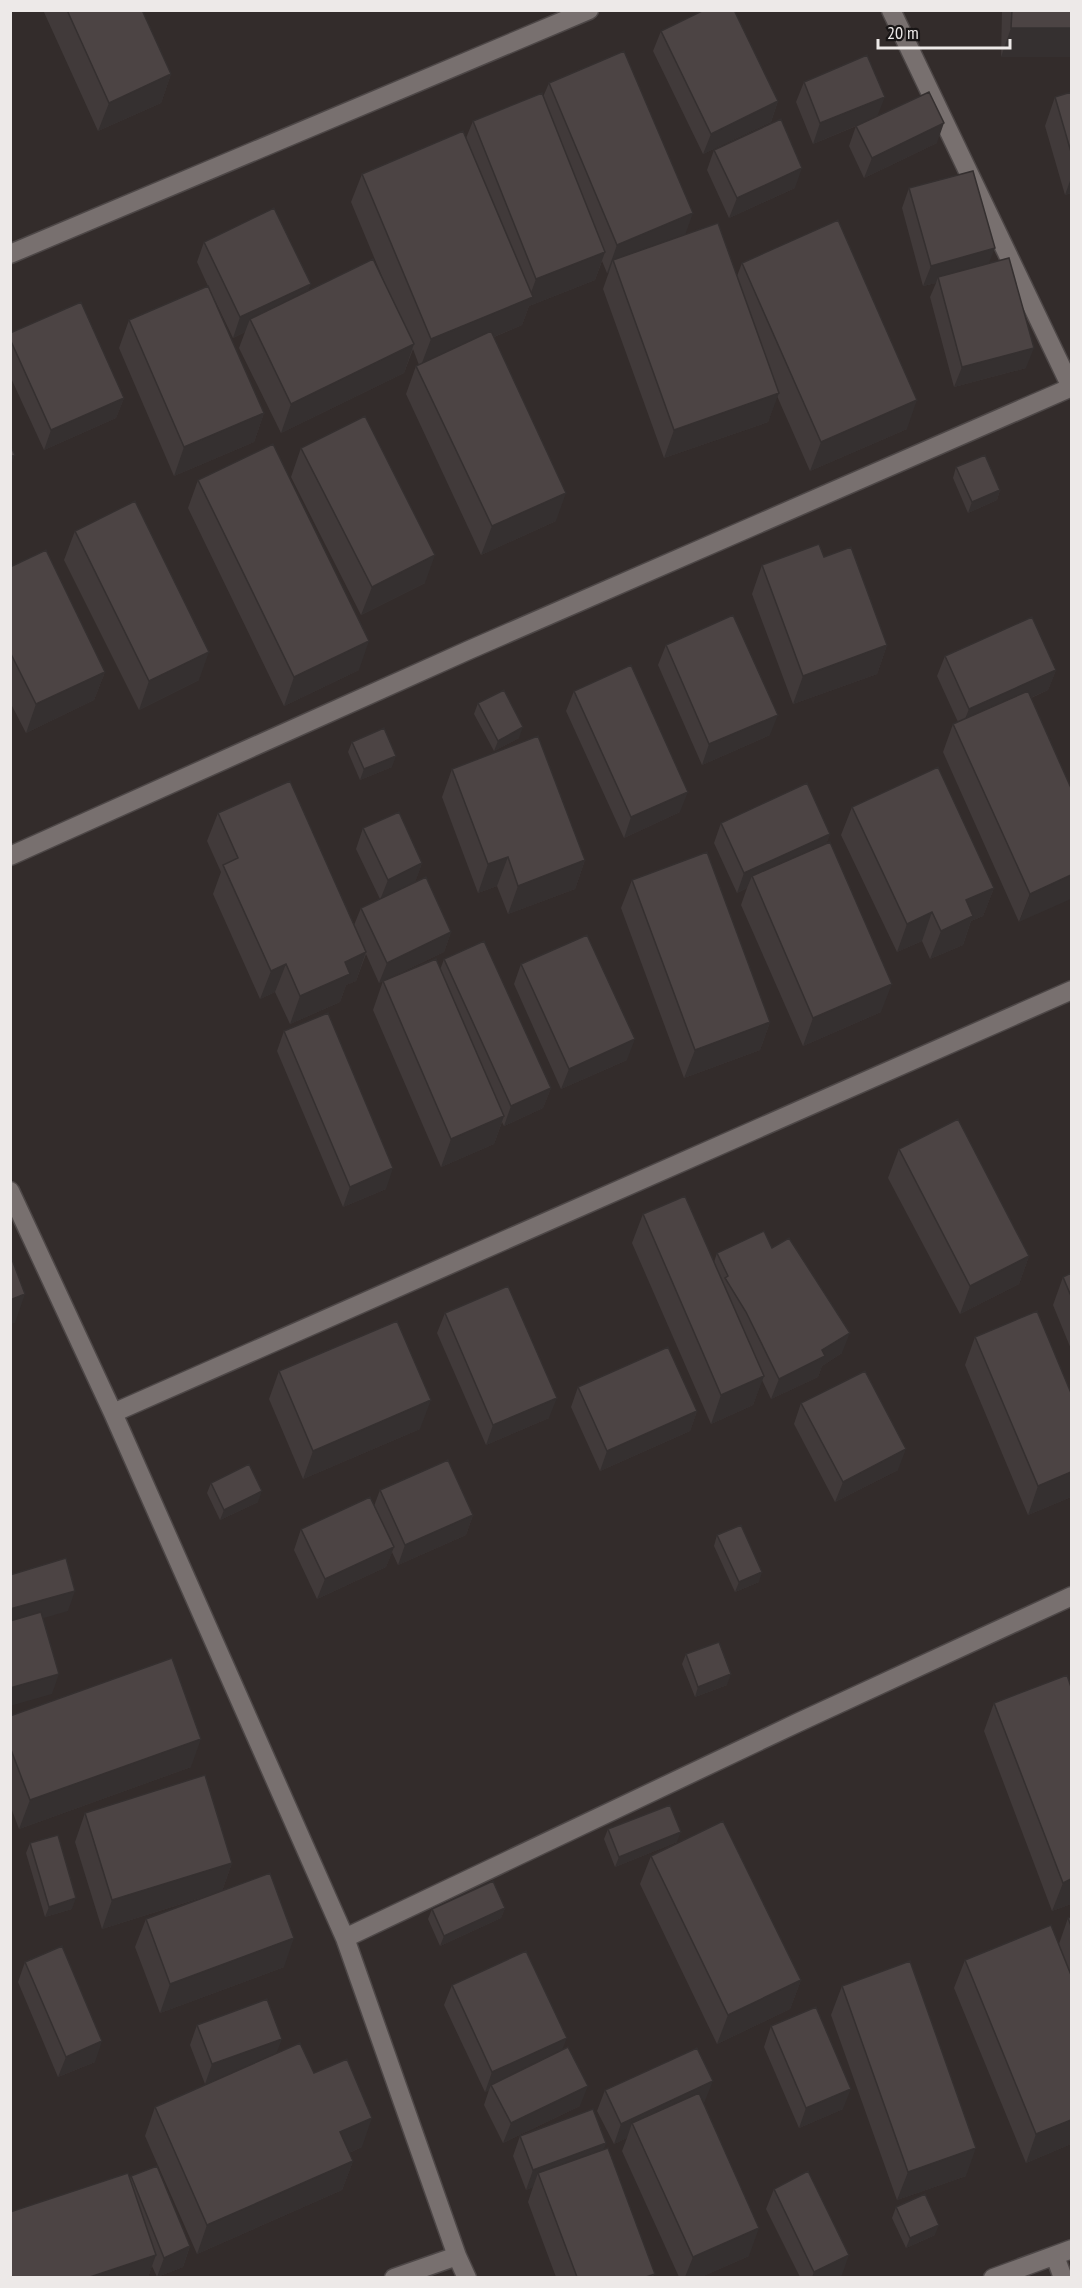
<svg xmlns="http://www.w3.org/2000/svg" width="1082" height="2288" viewBox="0 0 1082 2288" font-family="'PT Sans Narrow',sans-serif">
<rect width="100%" height="100%" fill="#332c2b"/>
<g fill="none" stroke-linecap="round" stroke-linejoin="round">
<g stroke="#4d4747" stroke-width="21">
<path id="street" d="M891,10L1071,387
M10,254L589,10
M10,856L469,650L1072,387
M10,1191L113,1413L345,1938L457,2256L467,2278
M113,1413L1072,990
M345,1938L797,1723L1072,1596
M1055,2256L1063,2278
M394,2278L457,2256
M993,2278L1072,2249"/>
</g>
<use href="#street" stroke="#78706f" stroke-width="18"/>
</g>
<path fill="#413a3a" d="M43,10H142L171,74L161,103L98,131Z
M1002,10H1071L1001,57Z
M661,31L778,101L771,122L703,154L653,51Z
M804,82L877,116L937,143L864,178L849,146L856,126L866,122L813,144L796,102Z
M549,83L685,235L737,276L742,263L907,429L810,471L777,396L768,422L664,458L603,289L609,272L607,273L602,261L595,280L529,306L522,325L494,337L556,521L481,555L406,394L416,366L419,365L413,349L404,373L281,433L239,348L245,332L233,338L209,288L264,413L254,442L174,476L119,348L129,320L208,286L197,262L204,242L308,291L386,286L351,202L362,174L466,138L473,121L543,97Z
M1071,92V193L1065,195L1045,126L1055,97Z
M714,150L795,188L729,218L707,170Z
M909,188L989,264L1026,368L954,387L930,297L936,283L923,286L902,208Z
M10,333L124,398L116,418L44,450L10,376Z
M301,448L425,583L361,615L291,477Z
M956,467L1000,490L997,500L968,513L953,478Z
M198,480L359,670L284,706L188,508Z
M75,531L199,680L139,710L64,560Z
M824,557L887,645L877,674L793,704L752,594L762,565Z
M10,567L105,672L94,700L26,733L10,702Z
M666,645L770,735L702,765L658,665Z
M945,656L1056,670L1048,690L1031,698L1071,788L1019,922L943,752L953,724L958,722L937,676Z
M574,691L680,812L624,838L566,711Z
M478,703L519,738L494,751L474,714Z
M352,742L392,767L360,780L348,752Z
M452,769L585,860L575,889L508,914L497,886L478,893L442,797Z
M852,807L994,888L983,916L971,921L963,945L930,959L922,941L897,952L841,835Z
M218,813L354,925L361,908L380,899L356,849L363,828L422,863L415,882L451,932L444,952L379,983L366,954L356,981L346,985L340,1002L290,1024L275,992L260,999L213,894L221,872L207,841Z
M721,823L830,834L826,844L881,1012L803,1046L741,905L747,888L737,893L714,843Z
M632,880L770,1022L760,1050L684,1078L621,908Z
M444,959L551,1088L543,1108L504,1126L502,1122L494,1144L441,1167L373,1010L383,981L440,970Z
M521,964L627,1060L561,1089L514,984Z
M284,1031L386,1189L343,1207L277,1051Z
M899,1149L1029,1256L1019,1284L960,1314L888,1178Z
M643,1214L714,1262L717,1253L772,1248L842,1353L822,1366L818,1377L771,1399L762,1380L753,1405L711,1424L632,1243Z
M1071,1273V1349L1053,1305L1063,1277Z
M445,1313L549,1418L486,1445L437,1333Z
M975,1337L1071,1497L1028,1515L965,1365Z
M279,1371L420,1429L303,1479L269,1399Z
M578,1387L697,1411L690,1431L600,1471L571,1407Z
M801,1403L898,1470L835,1502L794,1424Z
M211,1483L258,1502L220,1520L207,1493Z
M380,1490L473,1515L466,1535L398,1565L392,1552L386,1567L317,1599L294,1550L301,1529L374,1506Z
M717,1535L759,1582L735,1592L714,1546Z
M686,1654L727,1685L695,1697L682,1664Z
M994,1703L1071,1904L1052,1911L984,1731Z
M10,1716L191,1767L19,1829L10,1805Z
M85,1813L232,1863L222,1891L284,1967L160,2013L135,1947L146,1919L213,1894L102,1929L75,1842Z
M608,1829L677,1842L615,1867L604,1839Z
M30,1843L72,1909L45,1917L26,1853Z
M651,1856L801,1980L790,2009L717,2044L640,1884Z
M505,1908L501,1918L440,1946L428,1919L432,1909Z
M1071,1917V2144L1026,2163L954,1988L965,1960L1059,1944L1068,1918Z
M25,1962L95,2062L58,2077L18,1982Z
M452,1985L580,2106L503,2143L484,2105L489,2090L485,2092L444,2005Z
M842,1986L966,2176L897,2200L831,2015Z
M197,2025L276,2054L314,2073L362,2147L349,2153L353,2161L342,2190L197,2254L145,2136L155,2107L215,2081L205,2084L190,2045Z
M771,2026L843,2109L799,2128L764,2047Z
M605,2090L705,2101L703,2102L749,2256L701,2277H679L622,2151L627,2138L614,2144L597,2111Z
M520,2136L606,2143L603,2149L654,2277H556L528,2202L533,2187L526,2190L513,2156Z
M131,2176L190,2246L183,2267L157,2277L152,2266L148,2277H10V2212L130,2178Z
M774,2189L842,2275L837,2277H800L766,2209Z
M896,2207L935,2235L906,2248L892,2218Z"/>
<path fill="#353030" d="M1011,28H1071V57H1001Z
M171,74L161,103L98,131L109,103Z
M885,97L877,117L813,144L820,123Z
M778,101L771,122L703,154L711,134Z
M944,123L937,143L864,178L872,158Z
M802,168L795,188L729,218L737,198Z
M1071,178V193L1065,195Z
M693,213L683,241L613,260L609,272L607,273L617,245Z
M995,248L987,268L938,277L936,283L923,286L931,266Z
M605,252L595,280L529,306L522,325L420,368L431,339L529,298L536,279Z
M311,284L303,304L250,319L245,332L233,338L240,317Z
M414,344L404,373L281,433L291,404Z
M1034,348L1026,368L954,387L962,367Z
M779,393L768,422L664,458L674,430Z
M124,398L116,418L44,450L51,430Z
M917,400L907,429L810,471L821,442Z
M264,413L254,442L174,476L184,447Z
M15,455L10,467V457Z
M1000,490L997,500L968,513L972,502Z
M566,493L556,521L481,555L492,526Z
M435,555L425,583L361,615L372,587Z
M369,641L359,670L284,706L294,677Z
M887,645L877,674L793,704L803,676Z
M209,652L199,680L139,710L149,681Z
M1056,670L1048,690L961,729L969,709Z
M105,672L94,700L26,733L36,704Z
M778,715L770,735L702,765L709,744Z
M523,727L519,738L494,751L498,741Z
M396,756L392,767L360,780L364,769Z
M688,792L680,812L624,838L631,817Z
M830,834L822,854L752,876L747,888L737,893L744,873Z
M508,857L497,886L478,893L488,864Z
M585,860L575,889L508,914L518,886Z
M422,863L415,883L380,900L388,880Z
M1071,875V899L1019,922L1030,894Z
M994,888L983,916L971,921L963,945L930,959L941,931L966,900Z
M932,912L922,941L897,952L907,924Z
M451,932L444,952L379,983L387,963Z
M366,952L356,981L346,985L340,1002L290,1024L300,996L345,962Z
M286,964L275,992L260,999L271,971Z
M892,984L881,1012L803,1046L813,1018Z
M770,1022L760,1050L684,1078L695,1050Z
M635,1039L627,1060L561,1089L569,1069Z
M551,1088L543,1108L504,1126L511,1106Z
M504,1116L494,1144L441,1167L451,1139Z
M393,1168L386,1189L343,1207L350,1187Z
M1029,1256L1019,1284L960,1314L970,1286Z
M25,1294L15,1323L10,1324V1300Z
M850,1333L842,1353L822,1366L818,1377L771,1399L779,1379L822,1350Z
M764,1376L753,1405L711,1424L721,1395Z
M557,1398L549,1418L486,1445L493,1425Z
M431,1400L420,1429L303,1479L313,1451Z
M697,1411L690,1431L600,1471L607,1451Z
M906,1449L898,1470L835,1502L843,1482Z
M1071,1472V1497L1028,1515L1038,1486Z
M262,1491L258,1502L220,1520L224,1510Z
M473,1515L466,1535L398,1565L405,1545Z
M394,1547L386,1567L317,1599L325,1579Z
M762,1572L759,1582L735,1592L739,1582Z
M75,1591L68,1611L10,1628V1609Z
M59,1674L52,1694L10,1706V1688Z
M731,1674L727,1685L695,1697L698,1687Z
M201,1739L191,1767L19,1829L30,1800Z
M681,1832L677,1842L615,1867L619,1857Z
M232,1863L222,1891L102,1929L112,1900Z
M1071,1879V1904L1052,1911L1063,1883Z
M76,1898L72,1909L45,1917L49,1907Z
M505,1908L501,1918L440,1946L444,1936Z
M294,1938L284,1967L160,2013L170,1984Z
M801,1980L790,2009L717,2044L728,2015Z
M567,2038L559,2058L491,2085L489,2090L485,2092L492,2072Z
M282,2039L274,2060L205,2084L212,2064Z
M102,2041L95,2062L58,2077L66,2057Z
M713,2081L705,2101L637,2133L632,2123L627,2138L614,2144L621,2124Z
M588,2086L580,2106L503,2143L511,2123Z
M851,2089L843,2109L799,2128L806,2108Z
M372,2118L362,2147L330,2161L340,2132Z
M1071,2120V2144L1026,2163L1036,2134Z
M606,2143L599,2163L538,2173L533,2187L526,2190L533,2170Z
M976,2148L966,2176L897,2200L908,2172Z
M353,2161L342,2190L197,2254L207,2225Z
M939,2225L935,2235L906,2248L910,2238Z
M759,2228L749,2256L701,2277H685L693,2257Z
M190,2246L183,2267L157,2277L164,2258Z
M156,2255L148,2277H90Z
M849,2255L842,2275L837,2277H812L814,2272Z"/>
<path fill="#4c4444" stroke="#353030" stroke-width="1.5" d="M67,10H142L171,74L109,103Z
M704,10H734L778,101L711,134L661,31Z
M1012,10H1071V28H1011Z
M624,51L693,213L617,245L549,83Z
M867,55L885,97L820,123L804,82Z
M929,92L944,123L872,158L856,126Z
M1071,92V152L1055,97Z
M542,93L605,252L536,279L473,121Z
M781,119L802,168L737,198L714,150Z
M463,131L533,297L431,339L362,174Z
M973,171L995,248L931,266L909,188Z
M274,208L311,284L240,317L204,242Z
M838,220L917,400L821,442L742,263Z
M718,223L779,393L674,430L613,260Z
M1009,258L1034,348L962,367L938,277Z
M373,259L414,344L291,404L250,319Z
M208,286L264,413L184,447L129,320Z
M81,302L124,398L51,430L10,339V333Z
M491,331L566,493L492,526L416,366Z
M365,416L435,555L372,587L301,448Z
M273,444L369,641L294,677L198,480Z
M10,445L15,455L10,457Z
M985,455L1000,490L972,502L956,467Z
M135,501L209,652L149,681L75,531Z
M819,544L824,557L851,547L887,645L803,676L762,565Z
M46,550L105,672L36,704L10,652V567Z
M733,615L778,715L709,744L666,645Z
M1032,617L1056,670L969,709L945,656Z
M631,665L688,792L631,817L574,691Z
M504,690L523,727L498,741L478,703Z
M1028,691L1071,788V875L1030,894L953,724Z
M384,728L396,756L364,769L352,742Z
M538,736L585,860L518,886L508,857L488,864L452,769Z
M938,767L994,888L966,900L973,916L941,931L932,912L907,924L852,807Z
M290,781L366,952L345,962L350,974L300,996L286,964L271,971L223,865L238,858L218,813Z
M807,783L830,834L744,873L721,823Z
M399,812L422,863L388,880L363,828Z
M830,842L892,984L813,1018L752,876Z
M707,852L770,1022L695,1050L632,880Z
M426,877L451,932L387,963L361,908Z
M587,935L635,1039L569,1069L521,964Z
M484,941L551,1088L511,1106L444,959Z
M436,959L504,1116L451,1139L383,981Z
M328,1013L393,1168L350,1187L284,1031Z
M958,1119L1029,1256L970,1286L899,1149Z
M685,1196L764,1376L721,1395L643,1214Z
M764,1231L772,1248L789,1238L850,1333L822,1350L825,1356L779,1379L746,1312L725,1278L728,1276L717,1253Z
M10,1254L25,1294L10,1300Z
M1071,1273V1296L1063,1277Z
M508,1286L557,1398L493,1425L445,1313Z
M1037,1311L1071,1393V1472L1038,1486L975,1337Z
M397,1321L431,1400L313,1451L279,1371Z
M668,1347L697,1411L607,1451L578,1387Z
M865,1371L906,1449L843,1482L801,1403Z
M448,1460L473,1515L405,1545L380,1490Z
M249,1464L262,1491L224,1510L211,1483Z
M370,1497L394,1547L325,1579L301,1529Z
M741,1525L762,1572L739,1582L717,1535Z
M66,1558L75,1591L10,1609V1575Z
M41,1612L59,1674L10,1688V1621Z
M719,1642L731,1674L698,1687L686,1654Z
M172,1658L201,1739L30,1800L10,1747V1716Z
M1067,1675L1071,1687V1879L1063,1883L994,1703Z
M205,1775L232,1863L112,1900L85,1813Z
M670,1805L681,1832L619,1857L608,1829Z
M723,1821L801,1980L728,2015L651,1856Z
M58,1835L76,1898L49,1907L30,1843Z
M270,1873L294,1938L170,1984L146,1919Z
M493,1881L505,1908L444,1936L432,1909Z
M1071,1917V1926L1068,1918Z
M1051,1925L1071,1975V2120L1036,2134L965,1960Z
M62,1946L102,2041L66,2057L25,1962Z
M526,1951L567,2038L492,2072L452,1985Z
M910,1961L976,2148L908,2172L842,1986Z
M267,1999L282,2039L212,2064L197,2025Z
M816,2007L851,2089L806,2108L771,2026Z
M300,2043L314,2073L347,2059L372,2118L340,2132L353,2161L207,2225L155,2107Z
M568,2047L588,2086L511,2123L491,2085Z
M697,2048L713,2081L621,2124L605,2090Z
M699,2093L759,2228L693,2257L632,2123Z
M593,2109L606,2143L533,2170L520,2136Z
M608,2148L655,2274L646,2277H577L538,2173Z
M157,2166L190,2246L164,2258L131,2176Z
M808,2171L849,2255L814,2272L774,2189Z
M128,2173L156,2255L90,2277H12L10,2273V2212Z
M925,2194L939,2225L910,2238L896,2207Z"/>
<rect width="1082" height="2288" fill="none" stroke="#ede9e8" stroke-width="24"/>
<path d="M878 39v9h132v-9" fill="none" stroke="#ede9e8" stroke-width="3"/>
<text x="887" y="39" font-size="18" fill="#ede9e8" stroke="#181515" stroke-width="4.5" paint-order="stroke">20 m</text>
</svg>
